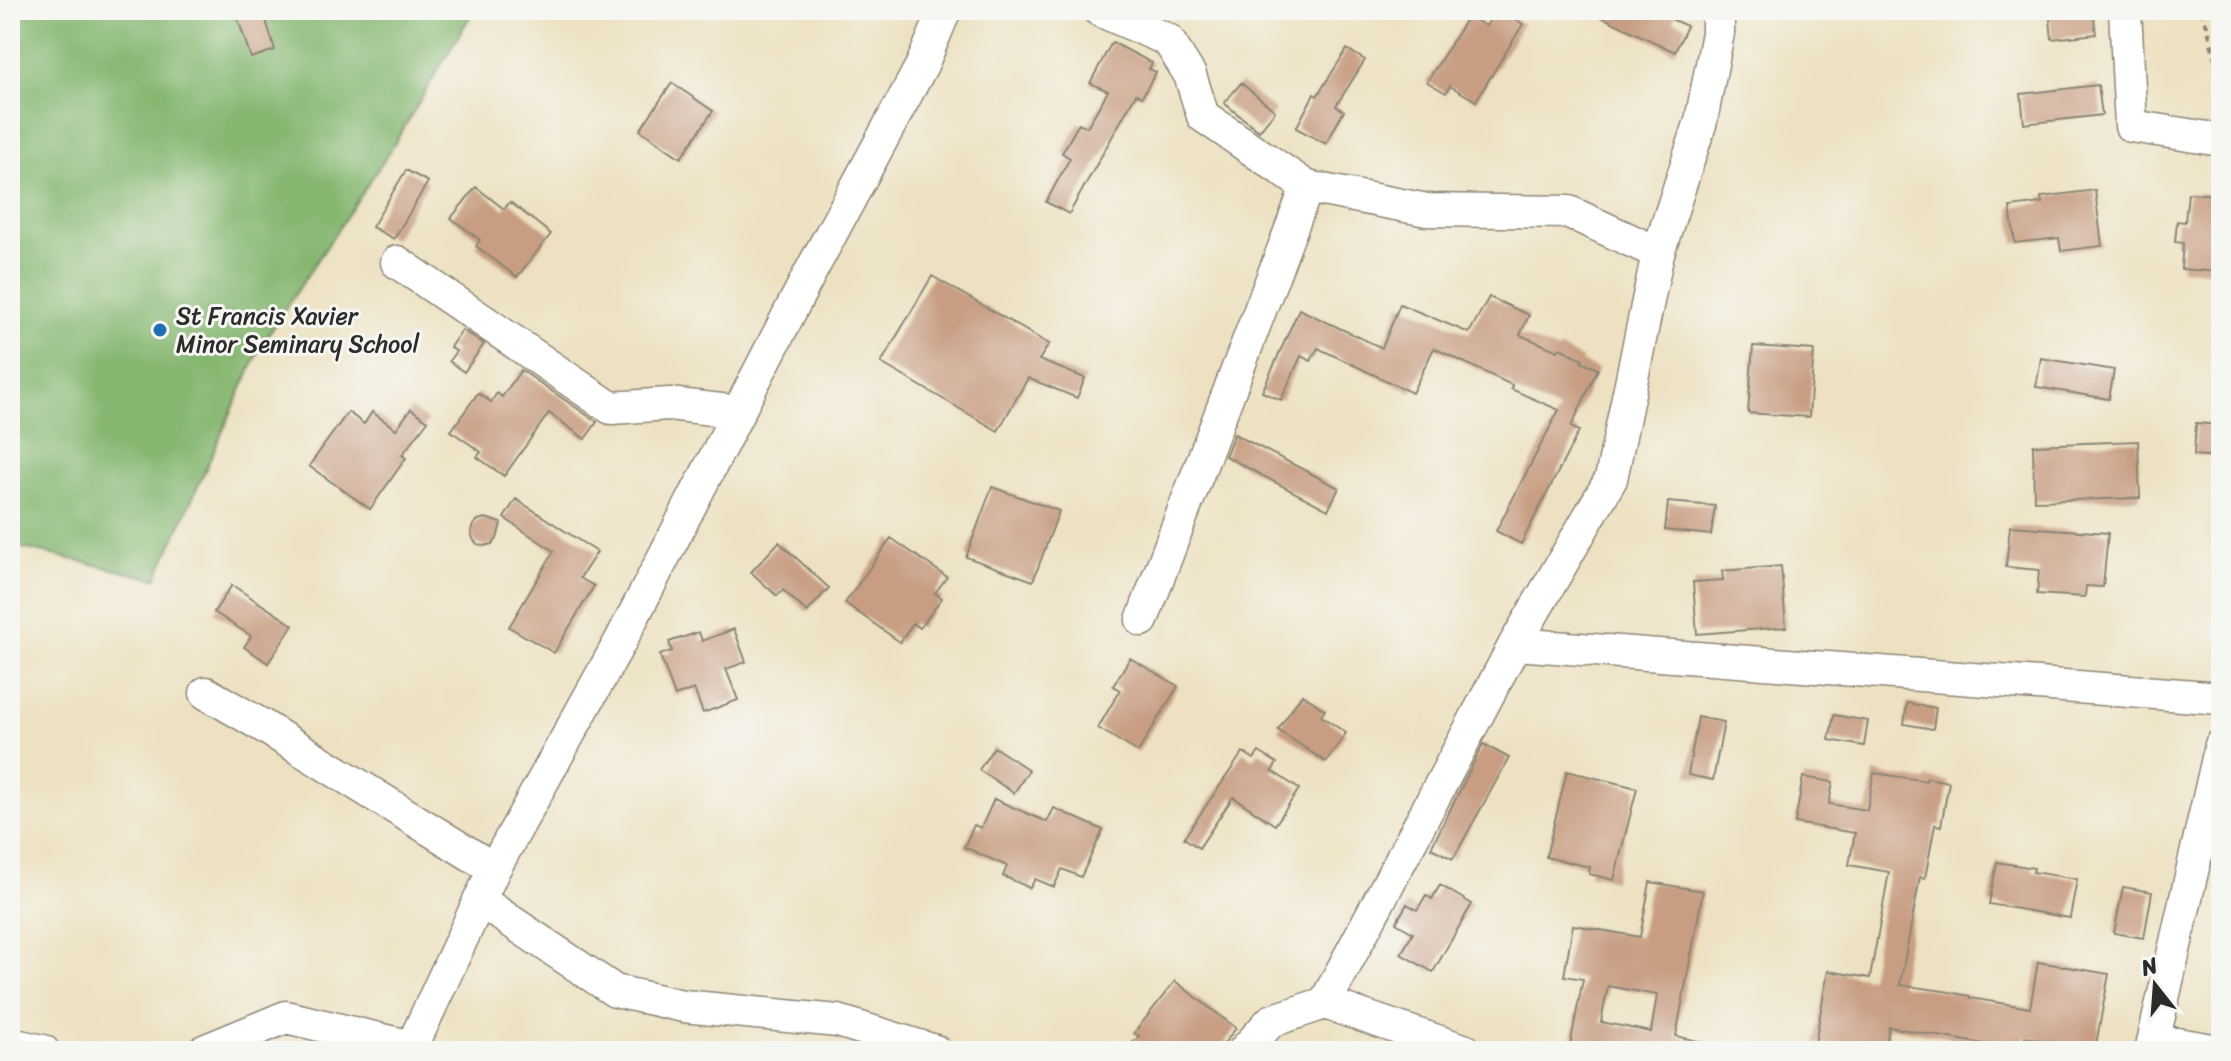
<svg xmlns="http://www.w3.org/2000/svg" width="2231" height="1061" viewBox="0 0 2231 1061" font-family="Sriracha,sans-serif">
<rect width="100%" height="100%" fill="#f6f6f2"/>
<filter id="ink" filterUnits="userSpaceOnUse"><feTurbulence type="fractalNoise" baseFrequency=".0125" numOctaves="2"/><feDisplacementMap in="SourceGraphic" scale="16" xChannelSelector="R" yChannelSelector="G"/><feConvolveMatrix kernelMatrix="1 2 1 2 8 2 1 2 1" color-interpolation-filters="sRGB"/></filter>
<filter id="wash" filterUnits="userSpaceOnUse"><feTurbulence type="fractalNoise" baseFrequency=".006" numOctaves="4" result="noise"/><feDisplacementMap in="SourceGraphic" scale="32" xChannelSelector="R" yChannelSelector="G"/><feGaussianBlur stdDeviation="1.8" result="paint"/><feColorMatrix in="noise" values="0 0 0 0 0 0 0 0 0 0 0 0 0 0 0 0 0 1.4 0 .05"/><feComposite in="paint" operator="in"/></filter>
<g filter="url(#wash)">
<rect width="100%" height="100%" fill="#ede1c1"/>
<path fill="#86b771" stroke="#58714e" stroke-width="2" d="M10,10H474L390,151L262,344L156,579L10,545Z"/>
<g id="blocks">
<path fill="#c89d82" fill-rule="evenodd" d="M235,10H263L275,50L251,58Z
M1496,10H1500L1523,24L1476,101L1450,86L1446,93L1427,82L1468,16L1486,26Z
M1587,10H1678L1673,20L1687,26L1675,52Z
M2049,10H2093L2096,34L2052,39Z
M1112,42L1152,63L1149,69L1156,72L1142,97L1136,94L1069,214L1046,202L1070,158L1062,153L1079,123L1087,127L1108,91L1090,83Z
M1347,49L1365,60L1336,106L1344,111L1326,144L1296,128L1314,94L1317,96Z
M672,83L713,111L681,158L640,130Z
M1241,83L1275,111L1259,131L1224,103Z
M2098,85L2102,115L2024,124L2021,94Z
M406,170L428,182L394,239L372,227Z
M476,187L504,209L510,202L551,234L517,277L476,246L480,240L451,218Z
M2095,190L2102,246L2061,251L2059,238L2015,243L2010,207L2042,203L2041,197Z
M2188,193L2221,195V272L2181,269L2183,243L2175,242L2177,221L2185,222Z
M932,276L1049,344L1039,360L1085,378L1077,398L1028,378L998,431L881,363Z
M1489,297L1529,315L1520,335L1558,351L1560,348L1583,359L1581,362L1598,369L1571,427L1579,431L1521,544L1496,531L1559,410L1511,389L1512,385L1434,348L1412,393L1318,348L1311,361L1301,356L1281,400L1262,392L1299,309L1382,348L1400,304L1469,333Z
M462,330L484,344L464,372L449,361L456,351L450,347Z
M1753,346L1814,350L1809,417L1748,413Z
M2041,358L2114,370L2109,399L2036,387Z
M521,370L597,422L585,439L549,413L504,476L477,457L481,452L451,431L478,393L491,402L497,393L502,397Z
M411,409L428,421L402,455L406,458L370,509L309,466L348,412L364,424L372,412L396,429Z
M2196,423L2221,425L2220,457L2194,455Z
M1234,434L1339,488L1328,510L1225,456Z
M2138,441L2140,498L2034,501L2033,445Z
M992,487L1059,511L1033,581L966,557Z
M516,499L597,552L580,578L594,586L554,653L509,627L554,551L504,518Z
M1668,502L1715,506L1711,535L1665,530Z
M485,518L501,523L497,539L492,544L484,546L477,544L473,539L471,532L473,525L478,520Z
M2010,526L2108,533L2103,587L2086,586L2085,597L2037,594L2039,570L2006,567Z
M891,538L947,577L935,593L942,598L920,628L913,623L900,642L845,603Z
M779,542L829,588L807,612L783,590L777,596L751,572Z
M1781,566L1786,627L1697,634L1693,582L1723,580L1722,571Z
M232,585L293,625L268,663L244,647L251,636L214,612Z
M734,629L746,662L726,669L738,700L703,713L694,689L675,696L660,655L672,651L669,642L699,632L702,641Z
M1130,658L1178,686L1138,752L1098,728L1120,690L1113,686Z
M1302,694L1325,710L1321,716L1346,733L1326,762L1278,730Z
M1907,703L1936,708L1933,729L1904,724Z
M1834,715L1868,721L1864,746L1829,740Z
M1698,717L1724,722L1713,780L1688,775Z
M1483,744L1509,758L1453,859L1431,848Z
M994,747L1029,770L1014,793L979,770Z
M1243,752L1254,759L1259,752L1277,763L1272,771L1299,789L1275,825L1233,797L1199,848L1184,838Z
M1567,771L1637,788L1614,880L1589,874L1590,867L1546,857Z
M1874,773L1926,781L1927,778L1949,782L1941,826L1935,825L1925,878L1920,877L1900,985L1944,991L1970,996V998L2030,1008L2038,962L2109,974L2095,1050L2025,1037L2022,1051L1889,1027L1885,1051H1862L1815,1043L1828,971L1870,978L1889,872L1849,865L1855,833L1795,823L1803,777L1833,782L1829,804L1867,810Z
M994,799L1047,822L1054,808L1103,830L1081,877L1062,869L1054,887L1035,879L1030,888L1003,876L1007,866L964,847L974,825L981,828Z
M1997,862L2034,868L2033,872L2077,879L2070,918L1989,904Z
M1650,882L1703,891L1676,1036L1702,1042V1051H1569L1583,979L1564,976L1573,925L1640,937ZM1608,986L1657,995L1651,1032L1601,1022Z
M1440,885L1472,904L1433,972L1401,954L1413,933L1396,923L1407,904L1417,910L1426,895L1432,899Z
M2123,887L2152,892L2144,938L2114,933Z
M1175,981L1236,1028L1218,1051H1125L1139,1036L1134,1033Z"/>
</g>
</g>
<g filter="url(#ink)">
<use href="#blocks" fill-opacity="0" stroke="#8c8676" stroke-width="2"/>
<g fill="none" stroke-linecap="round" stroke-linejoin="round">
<g stroke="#8c8676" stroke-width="35">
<path id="minor" d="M1099,10L1168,40L1190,75L1203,116L1307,187L1427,210L1569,212L1658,253
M2125,10L2131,126L2221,140
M397,262L611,408L669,404L738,412
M1142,620L1307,187
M1515,644L2221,698
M206,693L263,726L494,869
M479,900L615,991L683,1006L838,1021L935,1051
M1325,1003L1466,1051
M2154,1040L2218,1051
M10,1044L43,1051
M204,1051L286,1017L412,1047
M410,1051L494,869L621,640L811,271L922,65L945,10
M1244,1051L1271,1021L1325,1003L1515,644L1611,479L1658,253L1701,121L1718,33V10
M2151,1051L2221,745"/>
</g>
<path stroke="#8c8676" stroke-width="4" stroke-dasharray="6 6" stroke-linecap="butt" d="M2199,10L2207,25L2221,85"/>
<use href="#minor" stroke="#fff" stroke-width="32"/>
</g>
</g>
<circle fill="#1f6fb2" stroke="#f6f6f2" stroke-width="3" cx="160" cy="330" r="8"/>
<g text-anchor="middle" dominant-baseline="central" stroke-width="6" stroke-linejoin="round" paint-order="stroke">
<g font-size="24" fill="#2b2b2b" stroke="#f6f6f2" text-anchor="start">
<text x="176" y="316">St Francis Xavier<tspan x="176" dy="28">Minor Seminary School</tspan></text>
</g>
</g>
<rect width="2231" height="1061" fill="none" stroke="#f6f6f2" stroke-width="40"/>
<g transform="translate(2155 985) rotate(343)" stroke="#f6f6f2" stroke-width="6" paint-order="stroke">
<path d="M0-6L14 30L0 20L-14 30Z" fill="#2b2b2b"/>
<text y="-12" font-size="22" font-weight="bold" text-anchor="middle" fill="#2b2b2b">N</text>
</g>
</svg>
